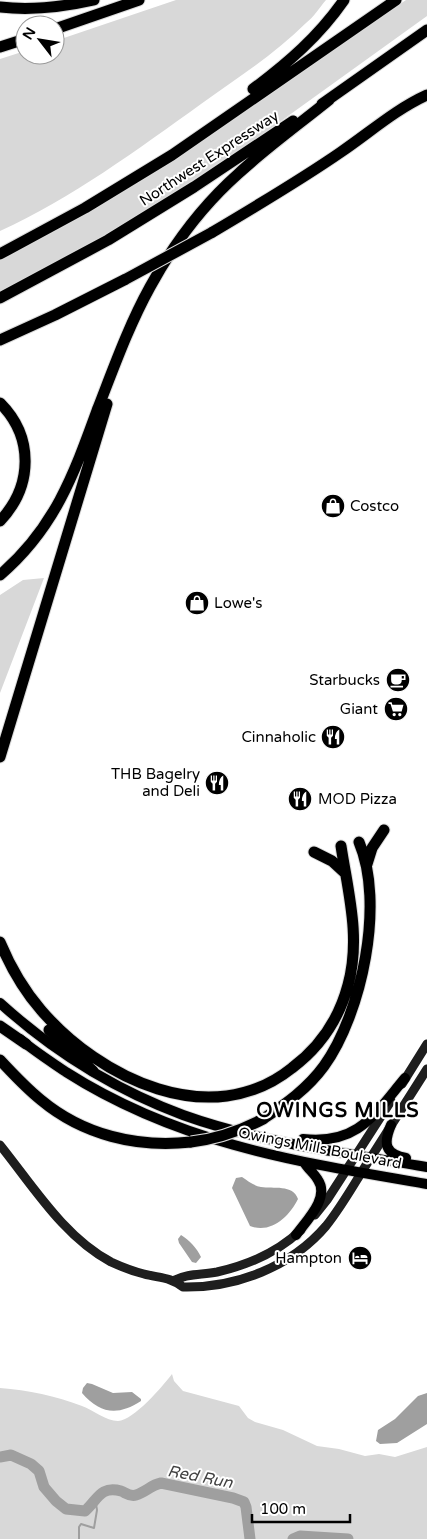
<svg xmlns="http://www.w3.org/2000/svg" width="427" height="1539" viewBox="0 0 427 1539" font-family="'Varela Round',sans-serif">
<rect width="100%" height="100%" fill="#fff"/>
<path fill="#d8d8d8" d="M176,0H326C319,8 314,17 306,23C275,54 237,78 201,104C137,150 72,198 0,231V59L25,51V55H55V41Z
M406,0H427V16L256,139L104,238L0,292V259L198,141Z
M44,578L0,693V595L23,580Z
M172,1374L174,1381L183,1391L239,1406L248,1418L255,1422L283,1430L317,1446L339,1449L365,1456L379,1454L395,1457L427,1447V1539H0V1388C28,1390 56,1396 82,1406C93,1410 106,1421 118,1421C134,1420 162,1387 172,1374Z"/>
<path fill="#9f9f9f" d="M242,1177C248,1181 254,1186 261,1187C273,1189 293,1184 298,1199C289,1217 271,1234 250,1226L232,1188L236,1178Z
M181,1235C189,1240 197,1248 201,1257L196,1263L192,1262L179,1243L178,1239Z
M87,1383L92,1384L113,1393L132,1392L141,1399V1401C118,1416 100,1414 82,1393L83,1388Z
M427,1393V1424L397,1443L380,1444L376,1441L378,1430L395,1419L418,1396Z"/>
<g fill="none" stroke-linecap="round" stroke-linejoin="round">
<path stroke="#9f9f9f" stroke-width="2" d="M79,1539V1527L81,1524L94,1528L97,1510L95,1498"/>
<path stroke="#9f9f9f" stroke-width="11" d="M0,1457L11,1455L31,1464L39,1471L44,1487L56,1501L66,1509L85,1511C97,1501 100,1485 121,1491C126,1493 130,1497 136,1495C146,1492 151,1485 161,1483L233,1498L244,1502L246,1507L250,1539
M293,1539L300,1536L348,1539"/>
<g stroke="#dbdbdb" stroke-width="12">
<path id="primary" d="M0,1003C53,1051 116,1090 183,1115C261,1143 346,1153 427,1167
M20,1039C34,1051 50,1061 66,1072C179,1144 298,1162 427,1184
M391,1125C383,1144 385,1154 406,1158
M303,1139C358,1145 374,1115 405,1078
M296,1235C306,1221 330,1198 318,1180C314,1173 308,1169 304,1162"/>
</g>
<g stroke="#dbdbdb" stroke-width="13">
<path id="highway" d="M0,7C32,11 63,7 94,0
M55,29L139,0
M0,47L25,39
M253,89C288,63 319,36 344,0
M322,104L427,30
M211,233C255,207 299,181 341,152C369,133 396,109 427,95
M0,254L85,208L172,155L396,0
M0,298L108,240L194,187L293,121
M0,340L55,315L126,279
M0,403C34,437 33,486 0,521
M0,575C55,528 74,474 98,408C114,367 129,325 150,287C173,245 202,206 238,174C266,148 298,125 329,100
M0,757L107,404
M314,852L332,861L345,873
M367,864L372,848L384,830
M0,942C10,966 23,989 41,1010C99,1078 211,1133 292,1068C320,1047 339,1019 348,985C361,938 348,892 341,846
M0,1026L26,1044
M49,1030L93,1071
M0,1060C13,1074 26,1088 41,1100C83,1135 137,1148 191,1142
M263,1119C286,1104 308,1088 324,1066C362,1013 385,903 359,842"/>
</g>
<path stroke="#1e1e1e" stroke-width="9" d="M402,1084L427,1044
M0,1145C33,1186 64,1237 111,1262C122,1267 132,1271 144,1274C158,1278 171,1277 183,1287C236,1288 291,1267 326,1226C342,1206 354,1184 368,1162C388,1131 407,1100 427,1069
M315,1215L327,1200L391,1101
M175,1280C188,1273 202,1275 217,1272C248,1265 278,1252 301,1230"/>
<use href="#primary" stroke="#000" stroke-width="10"/>
<use href="#highway" stroke="#000" stroke-width="11"/>
<g stroke="#dbdbdb" stroke-width="13" stroke-linecap="butt">
<path id="highway-bridge" d="M126,279L211,233
M191,1142C217,1139 240,1131 263,1119"/>
</g>
<use href="#highway-bridge" stroke="#000" stroke-width="11"/>
</g>
<defs>
<g id="shop-disc" transform="scale(1.25)"><circle r="9.5" fill="#000" stroke="#fff"/><path d="M-5-2.5h2.3a2.7 3.5 0 0 1 5.4 0H5L5.5 6h-11ZM-1.5-2.5h3a1.5 2.3 0 0 0-3 0Z" fill="#fff"/></g>
<g id="cafe-disc" transform="scale(1.25)"><circle r="9.5" fill="#000" stroke="#fff"/><path d="M-5.5-4.5H6V0H3Q3 3.5 0 3.5H-2.5Q-5.5 3.5-5.5 0ZM3-3.2v2h1.7v-2ZM-6 4.5H4V6H-6Z" fill="#fff"/></g>
<g id="supermarket-disc" transform="scale(1.25)"><circle r="9.5" fill="#000" stroke="#fff"/><path d="M-6-5.5h2.5l.6 2H6L4.5 2H-2.5L-4.4-4H-6ZM-1.5 3.2a1.3 1.3 0 1 0 .1 0ZM3 3.2a1.3 1.3 0 1 0 .1 0Z" fill="#fff"/></g>
<g id="restaurant-disc" transform="scale(1.25)"><circle r="9.5" fill="#000" stroke="#fff"/><path d="M-5-6h1v4h1v-4h1v4h1v-4h1v5L-1.5 .5V6h-2V.5L-5-1ZM5-6V6H3V1.5H1.5Q1.5-4 5-6Z" fill="#fff"/></g>
<g id="hotel-disc" transform="scale(1.25)"><circle r="9.5" fill="#000" stroke="#fff"/><path d="M-6-4.5h1.5V1H6V5H4.5V3h-9V5H-6ZM-4 0a1.8 1.8 0 1 1 3.6 0ZM.5 0V-2.5h3Q6-2.5 6 0Z" fill="#fff"/></g>
</defs>
<g fill-rule="evenodd">
<use href="#shop-disc" x="333" y="506"/>
<use href="#shop-disc" x="197" y="603"/>
<use href="#cafe-disc" x="398" y="680"/>
<use href="#supermarket-disc" x="396" y="709"/>
<use href="#restaurant-disc" x="333" y="737"/>
<use href="#restaurant-disc" x="217" y="783"/>
<use href="#restaurant-disc" x="300" y="799"/>
<use href="#hotel-disc" x="360" y="1258"/>
</g>
<g text-anchor="middle" dominant-baseline="central" stroke-width="4" stroke-linejoin="round" paint-order="stroke">
<g font-size="15" fill="#000" stroke="#fff">
<text transform="translate(209 158) rotate(-33)">Northwest Expressway</text>
<text transform="translate(320 1148) rotate(11)">Owings Mills Boulevard</text>
</g>
<g font-size="15" fill="#000" stroke="#fff" text-anchor="end">
<text x="350" y="506" text-anchor="start">Costco</text>
<text x="214" y="603" text-anchor="start">Lowe's</text>
<text x="380" y="680">Starbucks</text>
<text x="378" y="709">Giant</text>
<text x="316" y="737">Cinnaholic</text>
<text x="200" y="774">THB Bagelry<tspan x="200" dy="17">and Deli</tspan></text>
<text x="318" y="799" text-anchor="start">MOD Pizza</text>
<text x="342" y="1258">Hampton</text>
</g>
<g font-size="16" font-style="italic" fill="#404040" stroke="#fff">
<text transform="translate(200 1477) rotate(11)">Red Run</text>
</g>
<g font-size="20" font-weight="bold" letter-spacing="1" fill="#000" stroke="#fff">
<text x="338" y="1111">OWINGS MILLS</text>
</g>
</g>
<g transform="translate(40 40) rotate(301)"><circle r="24" fill="#ffffff" stroke="#999999"/>
<path d="M0-4L9 19L0 12L-9 19Z" fill="#000000"/>
<text y="-8" font-size="14" font-weight="bold" text-anchor="middle" fill="#000000">N</text>
</g>
<path d="M252 1514v8h98v-8" fill="none" stroke="#000000" stroke-width="2.5"/>
<text x="260" y="1514" font-size="15" fill="#000000" stroke="#ffffff" stroke-width="4" paint-order="stroke">100 m</text>
</svg>
